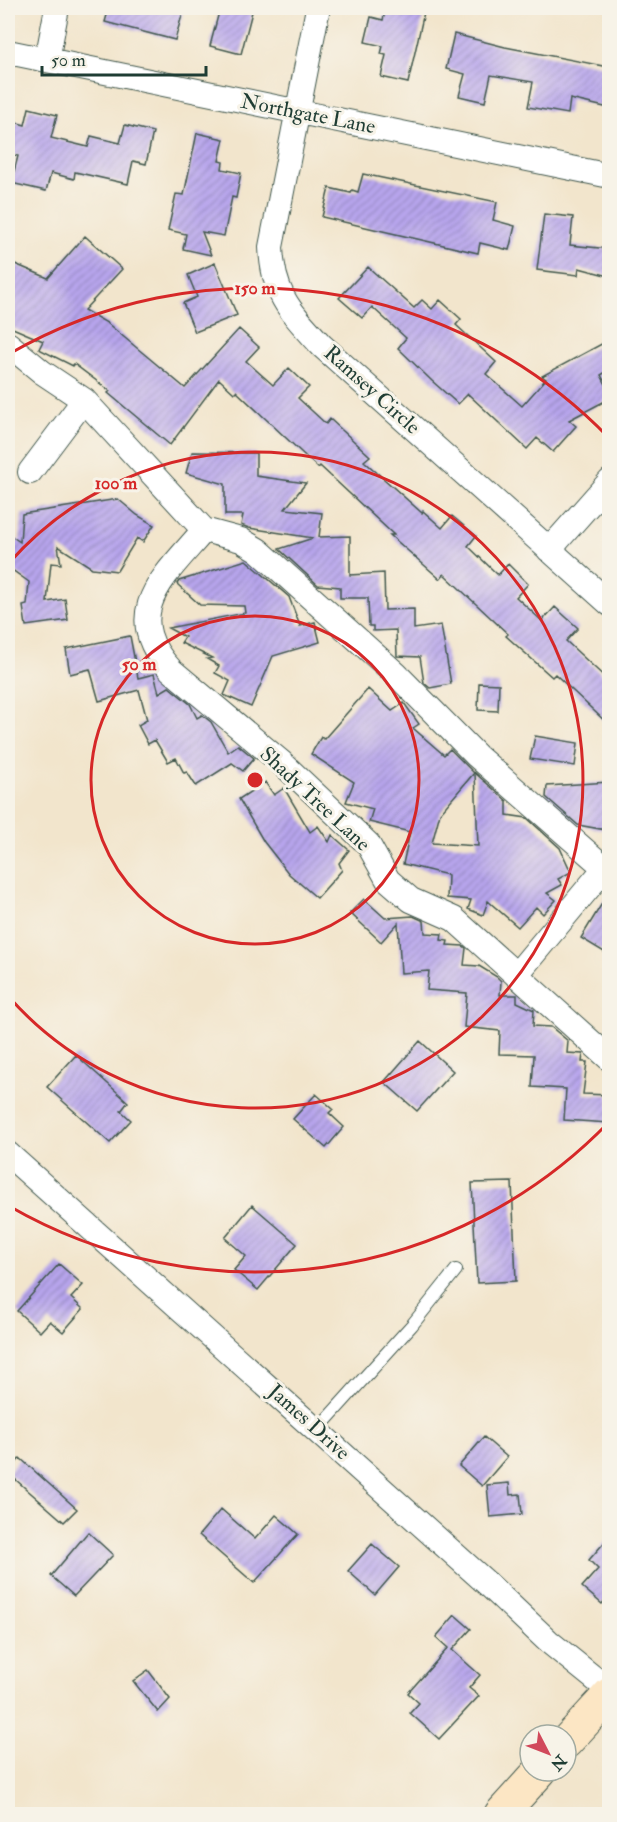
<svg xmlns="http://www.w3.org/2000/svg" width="617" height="1822" viewBox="0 0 617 1822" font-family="'IM FELL Double Pica',serif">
<defs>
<pattern id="building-hatch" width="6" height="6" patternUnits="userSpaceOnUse" patternTransform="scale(1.5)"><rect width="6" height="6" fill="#b8a5ed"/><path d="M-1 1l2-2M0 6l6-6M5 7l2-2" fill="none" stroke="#9588c1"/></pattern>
</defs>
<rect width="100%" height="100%" fill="#f7f3e8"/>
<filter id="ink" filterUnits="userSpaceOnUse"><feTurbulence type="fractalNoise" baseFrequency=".0167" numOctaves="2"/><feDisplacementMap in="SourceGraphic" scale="12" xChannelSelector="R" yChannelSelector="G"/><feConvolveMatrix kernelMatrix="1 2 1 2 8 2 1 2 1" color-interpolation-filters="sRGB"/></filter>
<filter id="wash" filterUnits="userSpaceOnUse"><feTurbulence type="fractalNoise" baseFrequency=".008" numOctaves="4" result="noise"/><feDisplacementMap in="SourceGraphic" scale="24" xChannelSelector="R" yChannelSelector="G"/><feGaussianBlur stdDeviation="1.35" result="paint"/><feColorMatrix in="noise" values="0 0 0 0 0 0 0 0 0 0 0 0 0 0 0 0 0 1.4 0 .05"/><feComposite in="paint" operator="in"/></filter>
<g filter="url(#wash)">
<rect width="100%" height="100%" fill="#f2e5cc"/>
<g id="blocks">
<path fill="url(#building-hatch)" d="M109,8H184L175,40L105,22Z
M220,8H253L241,54L210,46Z
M386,8H425L408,83L381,77L386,55L381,54L383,46L365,42L371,17L383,20Z
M454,34L505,47L609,67V108L570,99L568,114L528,107L533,82L491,75L485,102L459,96L465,74L446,69Z
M29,108L57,115L51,138L88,147L91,136L120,143L125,125L153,132L146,164L133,161L128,184L75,172L74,179L51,173L46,191L11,183L18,156L8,154V120L25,125Z
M197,133L224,139L219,161L223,162L222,169L241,173L236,198L232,197L224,236L202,232L211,255L183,249L186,234L168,230L176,194L184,195Z
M363,174L497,202L493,220L515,226L509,250L480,243L478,253L322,217L329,188L351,193L352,190L358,192Z
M544,214L573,217L570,245L609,249V276L579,268L578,275L537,270Z
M85,236L122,269L84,310L107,323L185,388L239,329L259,347L246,361L273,385L289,368L309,387L298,398L326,424L330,419L370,456L364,461L422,513L423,511L442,528L452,516L476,536L468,546L498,575L508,564L528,584L516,597L542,621L555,607L578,628L566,641L609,681V725L555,674L552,677L506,636L508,634L444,574L440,579L390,535H394L320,466L318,468L236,391L234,393L219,379L170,445L108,393L110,391L74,364L73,366L39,349L43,341L8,326V261L48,278Z
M215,263L237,315L195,332L183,303L197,297L188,275Z
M368,267L414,308L422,300L432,309L440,300L461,319L456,325L496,362L486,374L522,406L546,379L542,376L609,340V370L601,375L609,390V399L569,420L576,426L553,452L537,438L527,449L468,394L458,404L432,381L398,348L406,338L372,307L362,318L339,298Z
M192,452L256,453V476L306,483L285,509L322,513L319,537L350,536V575L384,573L385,610L414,609V629L441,625L451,684L430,688L424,683L420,657L397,656L396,630L373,631V626H369L368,598H340V587L318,585L279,549L313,538L249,528L241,525L243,515H225V484L186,473Z
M118,499L137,515L154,525L143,542L137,538L117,571L92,568L58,546L61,564L51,563L47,602L65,599L68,620L26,626L23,606L27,605L29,582L8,567V534L20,542L22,514Z
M246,560L289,597L300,626L315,622L320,642L273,656L251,707L224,695L230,681L215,673L219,666L207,659L212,658L181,643L185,637L168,628L245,613L244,606L200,605L177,584L179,581Z
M130,636L138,678L154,674L159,693L169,687L190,704L197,718L202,715L211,722L228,752L238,745L254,758L243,771L232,763L196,786L187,772L184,773L176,758L168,762L155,740L148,744L138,725L147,720L139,690L99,701L90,669L70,674L66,649Z
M479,683L499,684L498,711L478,710Z
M368,689L392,711L404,703L419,724L413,728L444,755L450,749L474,773L440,813L432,843L478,846L475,773L507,801V815L527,818L560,848L571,872L558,879L562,885L547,893L556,900L543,914L536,907L518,927L488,901L483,915L468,909L471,900L447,898L448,875L403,864L410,832L369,822L373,809L346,802L354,782L311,754L321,737L324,739Z
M535,736L578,743L575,766L530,759Z
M265,782L274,795L284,788L310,832L318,826L329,842L332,835L349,850L339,863L342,870L317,898L289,874L264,842L239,799Z
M609,782L606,830L578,825L546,797L547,786Z
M609,892V955L581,938Z
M364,899L385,918L413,916L424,921L425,933L442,934L441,940L448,941L447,945L463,946L466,948L464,965L479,966L497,977L501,981L500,995H517V1002L534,1010L533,1026L551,1027L568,1041L567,1053L583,1054L582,1062H587L583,1094L609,1095V1123L564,1120L566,1089L532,1087L534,1055L499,1054L500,1031L464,1027L467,993L427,990L429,971L401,973L398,923L381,942L350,913Z
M420,1041L453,1071L417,1111L384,1082Z
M76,1055L128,1102L121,1111L131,1120L110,1143L47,1087Z
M316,1094L333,1109L329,1113L344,1127L326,1148L293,1119Z
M512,1182L516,1281L477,1283L472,1183Z
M252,1205L297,1244L258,1290L234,1270L246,1256L225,1238Z
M59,1264L83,1285L71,1298L83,1309L63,1332L50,1321L40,1332L17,1311Z
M484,1437L507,1457L482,1486L459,1466Z
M20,1458L77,1509L64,1522L8,1473Z
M509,1483L510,1495L520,1494L522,1514L490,1517L487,1485Z
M221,1509L255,1539L276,1515L298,1534L254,1583L199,1535Z
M88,1532L113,1555L74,1596L51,1576Z
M609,1537V1596L602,1604L582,1587L598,1569L589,1560Z
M372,1544L399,1567L375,1595L348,1571Z
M455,1615L471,1629L452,1650L480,1675L469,1688L479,1696L439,1739L410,1713L419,1703L408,1693L448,1648L436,1637Z
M148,1670L170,1699L158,1712L133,1681Z"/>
</g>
</g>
<g filter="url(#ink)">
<use href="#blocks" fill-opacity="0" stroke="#3f564b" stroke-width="1.5"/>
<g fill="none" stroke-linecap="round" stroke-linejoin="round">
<g stroke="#3f564b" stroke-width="14">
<path id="lane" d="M317,1430L412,1325L456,1270"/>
</g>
<g stroke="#3f564b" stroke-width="26">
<path id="street" d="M318,8L271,247C273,296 291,312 322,346L610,604
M8,52L610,176
M47,60L57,8
M8,344L42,372L84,400L204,530
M30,472L84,400
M549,550L610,481
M610,869L605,868L477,756L396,674L258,550L241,540L204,530C165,576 118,613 171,670L282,763L368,844L388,880L411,900L454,919L610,1059
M516,975L605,868
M8,1154L491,1587L548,1641L610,1691"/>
</g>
<g stroke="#3f564b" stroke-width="35">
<path id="secondary" d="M566,1742L610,1694
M501,1814L540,1771"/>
</g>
<use href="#lane" stroke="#fff" stroke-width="12"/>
<use href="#street" stroke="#fff" stroke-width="24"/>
<use href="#secondary" stroke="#fce6c4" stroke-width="33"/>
</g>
</g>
<g fill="none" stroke="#d62828" stroke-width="3">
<circle cx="255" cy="780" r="164"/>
<path d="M9 563A328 328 0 1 1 9 997"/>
<path d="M609 1122A492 492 0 0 1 9 1206M9 354A492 492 0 0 1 609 438"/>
</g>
<g text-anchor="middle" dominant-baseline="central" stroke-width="6" stroke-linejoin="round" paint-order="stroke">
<g font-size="21" fill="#1f3d34" stroke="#f7f3e8">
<text transform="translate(308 114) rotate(11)">Northgate Lane</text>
<text transform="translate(372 390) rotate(42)">Ramsey Circle</text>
<text transform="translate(315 799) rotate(43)">Shady Tree Lane</text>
<text transform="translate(309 1422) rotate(42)">James Drive</text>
</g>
</g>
<circle cx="255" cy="780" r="9" fill="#d62828" stroke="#f7f3e8" stroke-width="3"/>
<g font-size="18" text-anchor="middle" font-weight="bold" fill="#d62828" stroke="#f7f3e8" stroke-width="6" stroke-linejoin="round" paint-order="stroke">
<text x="255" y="294">150 m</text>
<text x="116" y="489">100 m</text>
<text x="139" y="670">50 m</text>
</g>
<rect width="617" height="1822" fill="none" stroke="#f7f3e8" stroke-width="30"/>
<g transform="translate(548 1753) rotate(132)"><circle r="28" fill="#f7f3e8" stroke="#a1aaa0" stroke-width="1.5"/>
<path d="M0-4.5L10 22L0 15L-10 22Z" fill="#d1495b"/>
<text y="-9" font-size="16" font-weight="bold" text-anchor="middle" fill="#1f3d34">N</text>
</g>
<path d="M42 66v9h164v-9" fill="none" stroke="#1f3d34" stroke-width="3"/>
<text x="51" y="66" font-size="18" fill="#1f3d34" stroke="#f7f3e8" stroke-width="4.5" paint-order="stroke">50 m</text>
</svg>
